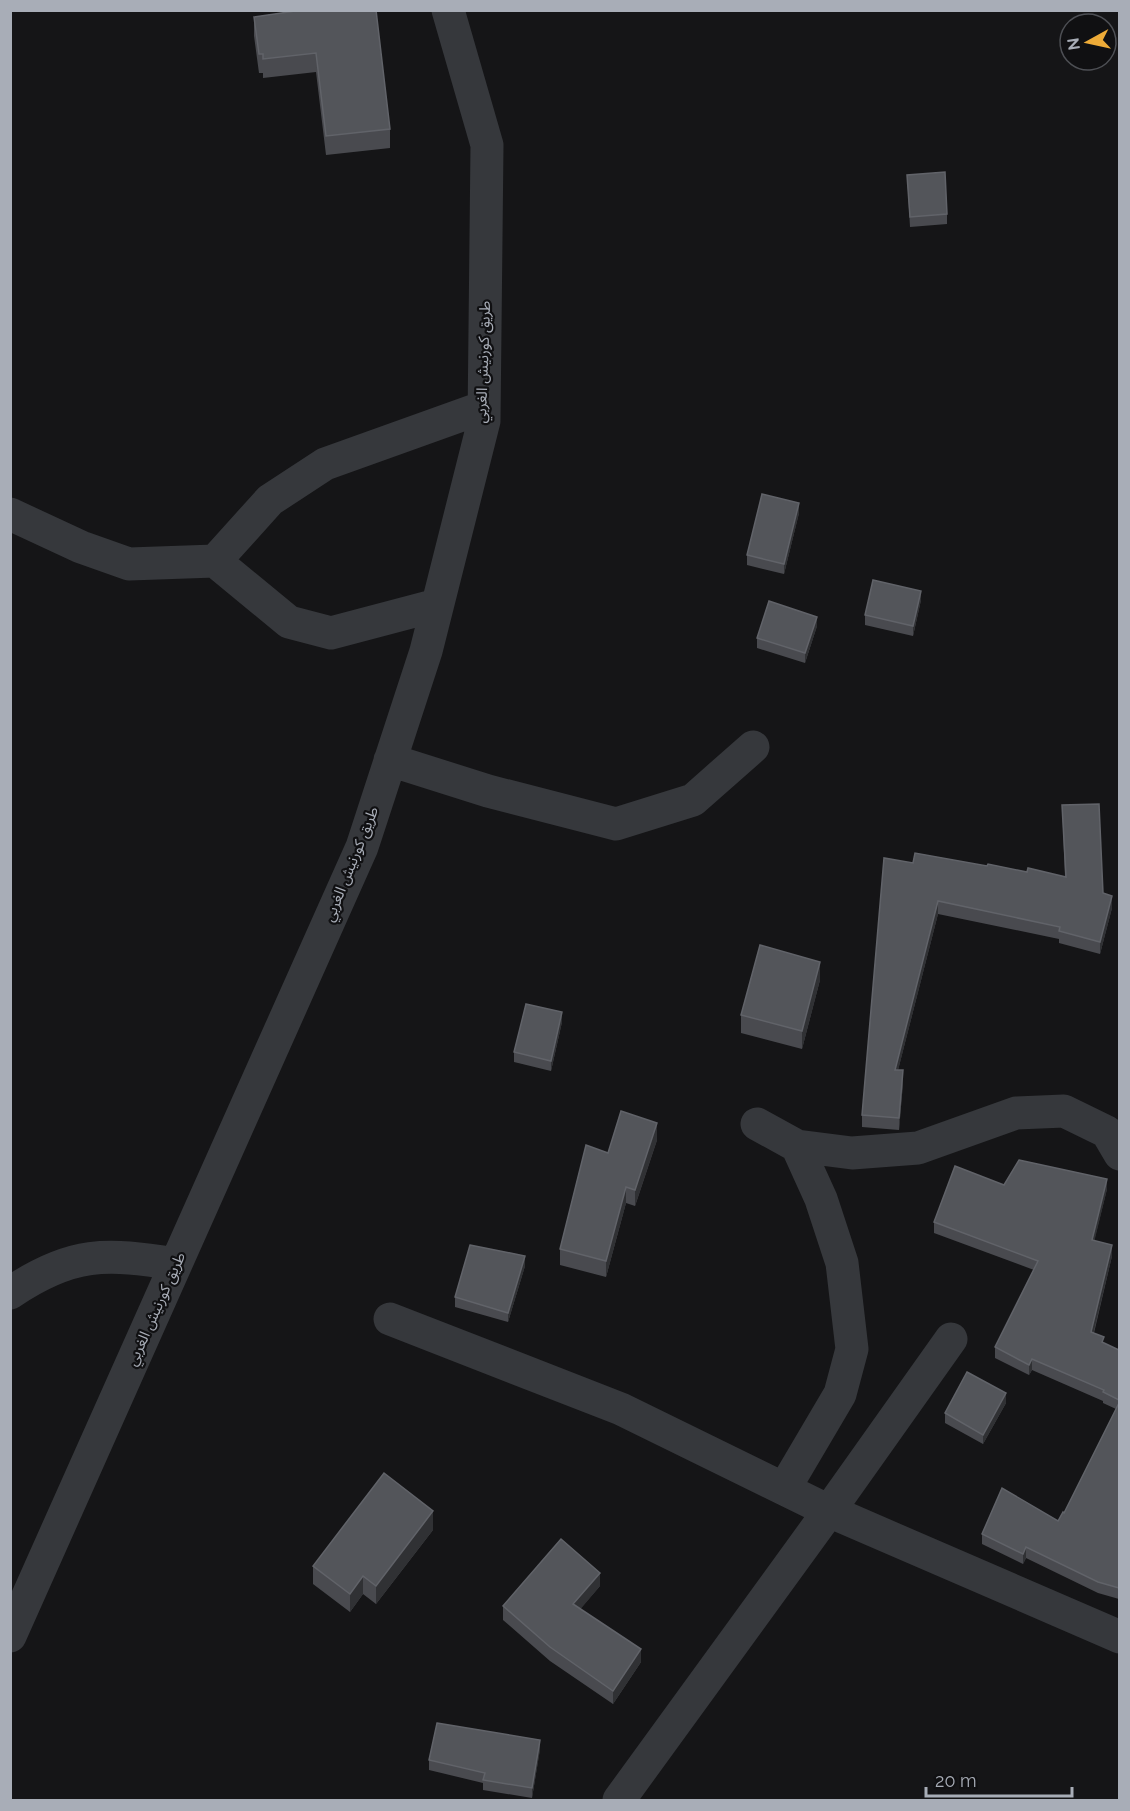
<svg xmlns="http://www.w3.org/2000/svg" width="1130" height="1811" viewBox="0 0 1130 1811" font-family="Raleway,'Noto Sans Arabic',sans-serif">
<rect width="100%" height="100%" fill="#151517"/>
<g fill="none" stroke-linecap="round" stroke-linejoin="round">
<path stroke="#36383c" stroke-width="33" d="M10,514L81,547L129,564L215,561L289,622L331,633L437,605
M215,561L270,500L325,464L484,407
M390,760L488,791L616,824L693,800L753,747
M757,1124L797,1146L852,1153L918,1148L1016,1113L1064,1111L1107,1132L1120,1154
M10,1293C72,1251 106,1253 176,1264
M390,1319L621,1409L829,1511L1120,1637
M784,1489L840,1394L852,1349L842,1263L821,1199L797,1146
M10,1636L362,847L426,651L484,421L487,145L448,10
M619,1800L829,1511L951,1339"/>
</g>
<path fill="#494a4f" d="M302,10L390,129V148L326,155L316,72L263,78V73H259L254,36V17Z
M907,175L947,214V224L910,227Z
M799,513L784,574L747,565V555Z
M921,600L913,636L865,625V615Z
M817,626L805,663L757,648V638Z
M1062,805L1103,893L1112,908L1100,954L1059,943V939L938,914L898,1070L903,1083L899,1130L862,1127V1115L913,863L1027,872L1065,877Z
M820,980L802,1049L741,1033V1015Z
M562,1022L551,1071L514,1062V1052Z
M657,1140L635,1206L626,1203L606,1277L560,1265V1249L608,1153Z
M1004,1185L1107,1189L1094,1241L1112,1256L1094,1333L1104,1343L1119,1350V1599L1098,1593L1026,1558L1023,1564L982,1544V1534L1058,1521L1064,1513L1116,1409L1103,1403V1401L1032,1370L1029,1375L995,1358V1347L1034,1270L934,1233V1222Z
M525,1266L508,1322L455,1307V1297Z
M1006,1403L983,1444L945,1423V1413Z
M433,1530L376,1604L363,1594L350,1612L313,1584V1566Z
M600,1586L580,1609L641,1662L613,1704L550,1661L503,1620V1606Z
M540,1749L532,1798L483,1790V1783L429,1770V1760Z"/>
<path fill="#303134" d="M799,503V513L784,574V564Z
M921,591V600L913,636V626Z
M817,617V626L805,663V653Z
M1112,896V908L1100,954V942Z
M938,901V914L895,1082V1070Z
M820,962V980L802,1049V1031Z
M562,1012V1022L551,1071V1061Z
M903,1070V1083L899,1130V1118Z
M657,1123V1140L635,1206V1190Z
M1107,1179V1189L1092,1251V1240Z
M626,1187V1203L606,1277V1261Z
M1112,1245V1256L1091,1343V1332Z
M525,1256V1266L508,1322V1313Z
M1032,1359V1370L1029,1375V1365Z
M1006,1393V1403L983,1444V1435Z
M433,1511V1530L376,1604V1586Z
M1026,1547V1558L1023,1564V1554Z
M600,1573V1586L573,1618V1604Z
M363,1576V1594L350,1612V1594Z
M641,1649V1662L613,1704V1691Z
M540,1740V1749L532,1798V1788Z"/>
<path fill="#53555a" stroke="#616369" stroke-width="1.5" d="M302,10H376L390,129L326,136L316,53L263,59V54H259L254,17Z
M945,172L947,214L910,217L907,175Z
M762,494L799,503L784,564L747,555Z
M873,580L921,591L913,626L865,615Z
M769,601L817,617L805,653L757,638Z
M1099,804L1103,893L1112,896L1100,942L1059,931L1060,927L938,901L895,1070H903L899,1118L862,1115L884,858L913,863L915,853L987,866L988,864L1027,872L1028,868L1066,877L1062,805Z
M760,945L820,962L802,1031L741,1015Z
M526,1004L562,1012L551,1061L514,1052Z
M621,1111L657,1123L635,1190L626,1187L606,1261L560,1249L586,1145L608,1153Z
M1019,1160L1107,1179L1092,1240L1112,1245L1091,1332L1104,1337L1102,1342L1119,1350V1400L1103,1392L1104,1390L1032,1359L1029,1365L995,1347L1038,1261L934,1222L955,1166L1004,1185Z
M470,1245L525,1256L508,1313L455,1297Z
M967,1372L1006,1393L983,1435L945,1413Z
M1119,1403V1588L1098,1582L1026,1547L1023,1554L982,1534L1002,1488L1058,1521L1063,1512L1064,1513Z
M384,1473L433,1511L376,1586L363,1576L350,1594L313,1566Z
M561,1539L600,1573L573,1604L641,1649L613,1691L550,1647L503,1606Z
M437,1723L540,1740L532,1788L483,1780L485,1773L429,1760Z"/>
<g text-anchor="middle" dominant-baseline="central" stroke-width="4.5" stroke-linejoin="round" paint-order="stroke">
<g font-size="15" fill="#a8adb7" stroke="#101012">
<text transform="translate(483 362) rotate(-88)">طريق كورنيش الغربي</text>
<text transform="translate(351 864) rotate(-68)">طريق كورنيش الغربي</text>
<text transform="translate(156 1309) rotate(-66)">طريق كورنيش الغربي</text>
</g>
</g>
<rect width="1130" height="1811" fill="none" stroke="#a8adb7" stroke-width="24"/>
<g transform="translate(1088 42) rotate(262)"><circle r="28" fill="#101012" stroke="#4d4f54" stroke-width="1.5"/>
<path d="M0-4.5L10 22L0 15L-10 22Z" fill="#edab38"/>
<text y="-9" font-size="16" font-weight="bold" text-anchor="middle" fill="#a8adb7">N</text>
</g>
<path d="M926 1787v9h146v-9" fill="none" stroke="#a8adb7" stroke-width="3"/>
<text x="935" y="1787" font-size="18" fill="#a8adb7" stroke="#101012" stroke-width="4.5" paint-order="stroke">20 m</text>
</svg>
